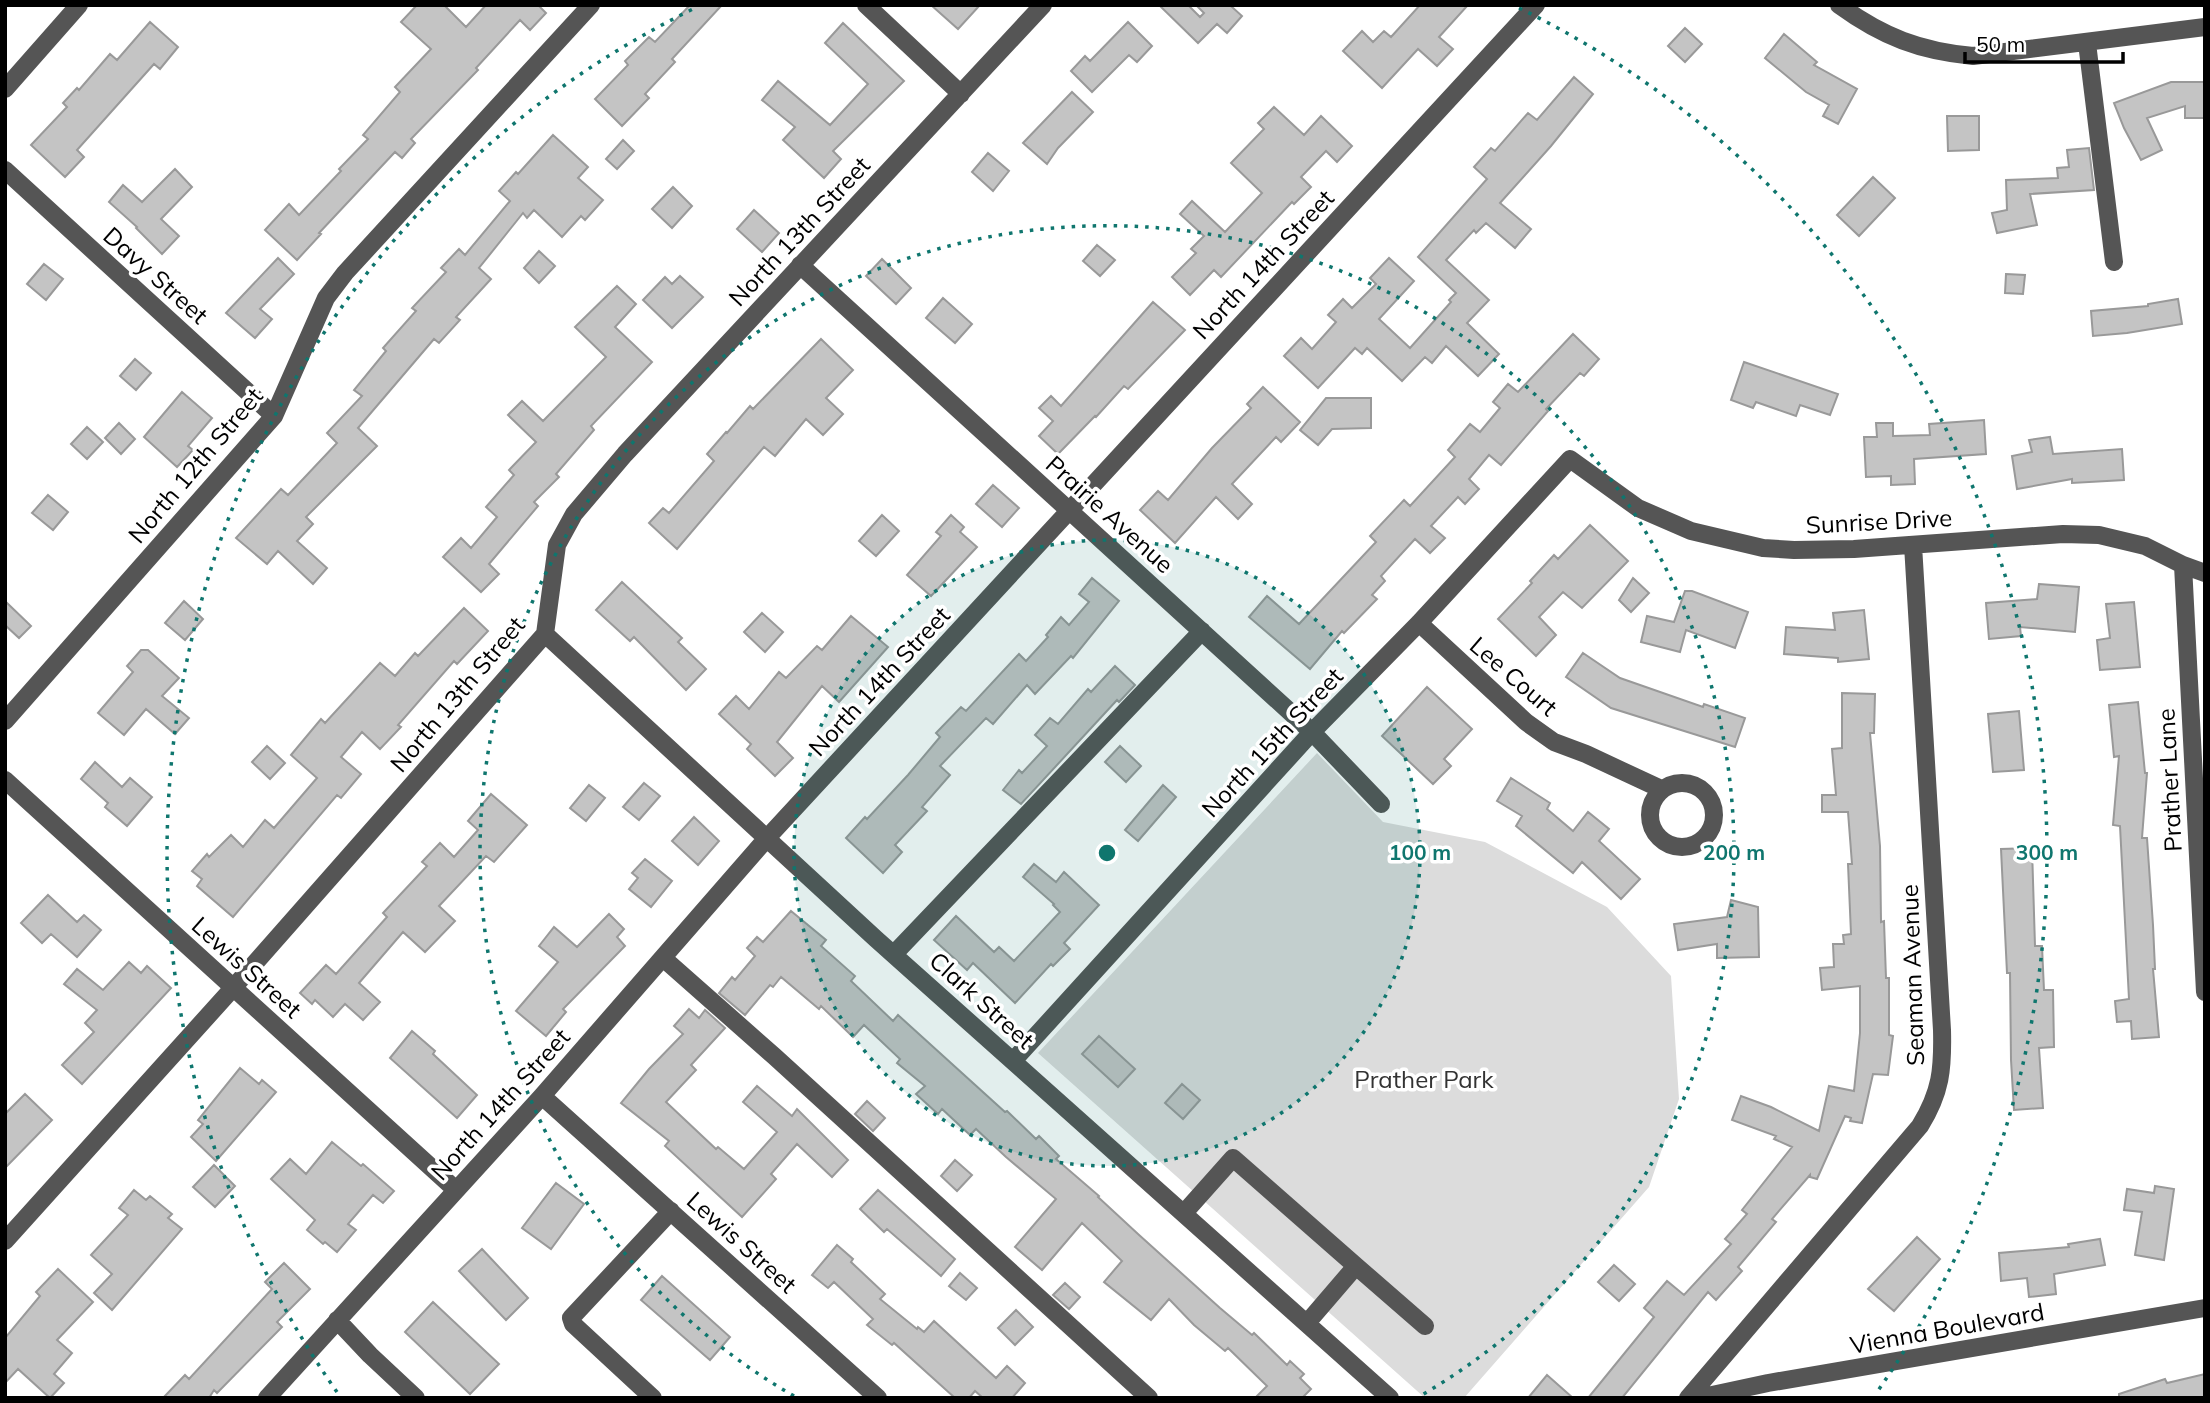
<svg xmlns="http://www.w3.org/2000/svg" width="2210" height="1403" viewBox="0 0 2210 1403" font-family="Mulish,sans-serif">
<rect width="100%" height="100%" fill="#fff"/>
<path fill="#dcdcdc" d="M1317,753L1383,822L1485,842L1607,907L1671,976L1679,1099L1649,1187L1464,1398H1425L1038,1053Z"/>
<path fill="#c4c4c4" stroke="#999" stroke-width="2" d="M417,5H444L466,27L486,5H538L546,13L530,30L520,20L476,68L478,70L411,139L415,143L402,158L395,152L319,233L321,234L297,260L265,230L289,204L299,215L341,171L339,169L368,139L363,135L400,92L395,87L431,49L401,22Z
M690,5H722L672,59L675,62L645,94L649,98L622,126L595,99L628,65L625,61L649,37L655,42Z
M931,5H980L958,29Z
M1159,5H1188L1200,17L1204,13L1196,5H1234L1232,7L1242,16L1227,33L1217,24L1198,43Z
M1420,5H1468L1439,37L1453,49L1437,66L1418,49L1382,88L1343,51L1362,31L1373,42L1384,31L1391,37Z
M150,22L178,47L160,69L154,64L77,150L84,157L65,177L31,145L67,107L63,103L77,88L79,90L110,54L117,60Z
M1128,22L1152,46L1137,62L1129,55L1092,92L1071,71L1085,56L1090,61Z
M843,23L904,81L833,151L841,159L824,178L783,140L795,127L762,100L778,81L830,125L868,84L825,43Z
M1685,28L1702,44L1685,62L1668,46Z
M1784,34L1817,62L1814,65L1857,89L1838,124L1823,116L1829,105L1806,92L1765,58Z
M1574,77L1593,94L1551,146L1500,203L1531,229L1515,248L1486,223L1476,233L1474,230L1446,260L1489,300L1467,323L1499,354L1478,376L1446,346L1432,363L1425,357L1402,381L1367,348L1362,354L1355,348L1318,388L1284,356L1301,338L1312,349L1336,322L1328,315L1343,299L1352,308L1376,284L1370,278L1389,258L1414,281L1379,319L1410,348L1451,302L1449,300L1456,293L1418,257L1487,179L1474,167L1491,148L1495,151L1528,113L1537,120Z
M2171,82H2205V118H2185V106L2147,118L2162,150L2141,160L2124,128L2114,103Z
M1072,92L1093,112L1058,148L1047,164L1023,143Z
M1274,107L1304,135L1321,116L1352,146L1337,162L1326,151L1301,177L1311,187L1294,204L1292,202L1221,277L1214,270L1190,295L1172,277L1196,253L1191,249L1204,236L1180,214L1192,201L1225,232L1262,193L1231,163L1264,129L1258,123Z
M1947,116H1979V150L1948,151Z
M553,135L588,167L578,178L603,200L585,220L581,216L562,237L534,210L527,218L523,213L479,268L491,279L456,317L460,320L439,343L434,339L358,428L377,446L306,517L313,524L297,541L327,568L313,584L278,551L267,564L236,538L281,489L288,495L337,443L327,433L362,396L354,390L386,351L383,348L416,311L412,308L446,272L441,268L459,249L465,255L510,201L499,191L516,172L518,174Z
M623,140L634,151L617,169L606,159Z
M2089,148L2094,190L2030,194L2037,225L1997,233L1992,213L2007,210L2006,180L2058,178L2057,168L2069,167L2067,150Z
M988,153L1009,171L993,191L972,172Z
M175,169L192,187L161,219L179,236L162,254L136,228L137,227L109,202L123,185L142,202Z
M1873,177L1895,198L1859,236L1837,215Z
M673,187L692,206L672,228L652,209Z
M754,210L779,233L762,252L737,229Z
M1097,245L1115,260L1100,276L1083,261Z
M539,251L555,266L539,283L524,268Z
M278,258L294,274L260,309L272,319L255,338L226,313Z
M882,259L911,288L896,304L866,276Z
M44,264L63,279L46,300L27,284Z
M2006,274L2025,275L2023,294L2005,293Z
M680,276L703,297L672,328L643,300L665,277L672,284Z
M617,286L636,304L615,327L652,362L591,426L594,430L556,474L559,477L534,502L538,506L489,564L499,574L481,592L443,557L461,538L471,548L497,517L486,507L514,475L509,470L536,442L508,415L522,401L543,421L606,357L575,327Z
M943,298L972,324L955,343L926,318Z
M2178,299L2182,324L2127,333L2093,336L2091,311L2148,306V304Z
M1153,302L1185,330L1128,389L1124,386L1096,417L1095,416L1058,454L1039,436L1053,421L1039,408L1051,396L1061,406Z
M1573,334L1599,359L1584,376L1580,373L1546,409L1548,411L1501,465L1489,455L1469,479L1479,489L1465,504L1458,497L1431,526L1445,538L1430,553L1415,539L1381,576L1385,581L1372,595L1377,599L1344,633L1342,631L1310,669L1249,617L1267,596L1299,624L1376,542L1370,536L1404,500L1410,506L1455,457L1448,450L1470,424L1480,432L1500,408L1493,402L1508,384L1518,392Z
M821,339L853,370L826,398L843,414L823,435L806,419L775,456L764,447L677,549L649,523L663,508L669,513L714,461L707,454L726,432L727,433L750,406L753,409Z
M135,359L151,373L136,390L120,376Z
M1744,362L1838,394L1830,415L1800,405L1796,416L1756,402L1753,408L1731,400Z
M1263,387L1300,422L1281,442L1276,437L1232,484L1252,504L1238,519L1216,497L1175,543L1140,510L1158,491L1168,500L1212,448L1251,408L1247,404Z
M182,392L212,418L188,446L193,450L177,467L144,437Z
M1326,398H1371V428L1332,429L1318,445L1300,430Z
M1984,420L1986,454L1914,459L1915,484L1891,485V476L1866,477L1864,437H1877L1876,423H1893V436L1930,435L1929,424Z
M119,423L135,439L121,454L105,438Z
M87,427L103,442L87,459L71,444Z
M2050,437L2053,454L2122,449L2124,480L2072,483V479L2017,489L2012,456L2032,452L2029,440Z
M993,485L1019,508L1002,527L976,504Z
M48,495L68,512L53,530L32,513Z
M882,515L899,531L876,556L859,541Z
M951,515L964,527L960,532L977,547L931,596L907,575L941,536L936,532Z
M1590,525L1628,561L1582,608L1563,592L1539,617L1556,635L1536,656L1498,619L1532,583L1530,581L1554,555L1558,559Z
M1092,578L1119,601L1073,658L1071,656L1035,694L1027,685L993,724L986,718L940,766L950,775L922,807L927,811L895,845L902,852L883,873L846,838L865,817L867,819L908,775L940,737L936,733L961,707L966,711L1019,654L1026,661L1048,637L1046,635L1061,617L1069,625L1089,602L1079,594Z
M1633,578L1649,593L1631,612L1619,600Z
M622,582L682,638L678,642L706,669L686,690L634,637L630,641L596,610Z
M2039,584L2079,587L2075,632L2020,627L2021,636L1989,639L1986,603L2037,599Z
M1685,591H1692L1748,612L1735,648L1686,630L1680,652L1641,642L1647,616L1674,622Z
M5,601L31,626L19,638L5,625Z
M184,601L203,619L185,640L165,623Z
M2134,602L2140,667L2100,670L2097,640L2110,638L2106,604Z
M464,608L488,631L457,664L454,661L398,725L401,727L380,749L362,732L341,757L361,774L341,798L337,795L233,917L197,886L202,879L192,871L207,854L209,857L231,835L243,847L265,820L274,828L317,778L291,755L321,719L325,723L380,663L395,676L415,653L418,656Z
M1864,610L1869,659L1838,662V658L1784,654L1786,627L1835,630L1833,613Z
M762,613L783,632L765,652L744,632Z
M851,616L888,647L839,702L822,686L777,742L793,758L775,776L747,749L751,744L719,714L736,696L749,709L779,672L786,678L817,646L822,650Z
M141,650H148L179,678L162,696L189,718L175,734L146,709L124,735L98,713L133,672L127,666Z
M1583,653L1620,678L1703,707L1704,704L1745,718L1735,747L1611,708L1566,677Z
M1115,666L1135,685L1119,702L1117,700L1021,804L1003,790L1019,770L1022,773L1047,746L1035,735L1050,718L1058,724L1088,689L1091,692Z
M1427,687L1472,729L1444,759L1451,766L1433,784L1382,736Z
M1842,693L1875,694L1874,733H1870L1880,846L1881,922L1884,921L1886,978H1889V1035L1893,1036L1888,1075L1873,1074L1862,1123L1850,1121L1851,1118L1845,1116L1817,1179L1810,1177V1175L1772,1219L1776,1222L1738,1267L1742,1271L1716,1300L1708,1292L1622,1398H1588L1654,1317L1644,1308L1667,1281L1684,1295L1731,1244L1725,1239L1747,1214L1742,1210L1792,1147L1774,1139L1776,1136L1732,1120L1741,1096L1771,1107L1819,1131L1829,1086L1854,1091L1860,1033V986L1822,990L1820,968L1834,967L1833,944H1844L1843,935L1851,934L1848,864H1852L1848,812H1822V795H1836L1832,749L1842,748Z
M2138,702L2145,773H2147L2142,838H2147L2153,925L2155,969H2153L2159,1037L2132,1039L2131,1021L2117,1022L2115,1001L2129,999L2120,826L2113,825L2119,756L2114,757L2109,705Z
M2019,711L2024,770L1993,772L1988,714Z
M267,746L285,763L270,779L252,762Z
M1120,746L1141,766L1126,782L1105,762Z
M95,762L122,787L130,778L152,797L127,826L105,807L108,803L81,779Z
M1511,778L1550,803L1547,809L1573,831L1588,812L1609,829L1599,841L1640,879L1621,899L1582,862L1573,873L1516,826L1522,816L1497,801Z
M644,783L660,796L639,820L623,807Z
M589,785L605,798L586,821L570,808Z
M1163,785L1176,797L1138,841L1125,830Z
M491,794L527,825L494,862L486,856L439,906L455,921L425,952L403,932L359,983L380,1002L363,1020L345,1004L333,1017L315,1000L312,1004L300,993L326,965L336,974L387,917L383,913L427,866L422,862L440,843L454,857L478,830L468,821Z
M694,817L719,841L698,865L672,841Z
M2032,848L2035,946H2042L2044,990H2053L2054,1047L2039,1048L2043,1108L2014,1110L2011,1060L2010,973H2007L2001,849Z
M645,859L672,881L651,907L629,889L638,878L632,873Z
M1034,864L1056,882L1064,872L1099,905L1064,943L1070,949L1053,966L1051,964L1015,1003L973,963L967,970L934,940L956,916L994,952L999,947L1014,961L1060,912L1053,905L1054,904L1023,877Z
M48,895L77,922L84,915L101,930L77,957L51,934L42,943L21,923Z
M1731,900L1758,907L1759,957L1717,958V944L1678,950L1674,924L1727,917Z
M791,911L826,940L821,946L855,976L851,981L893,1021L898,1015L1005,1112L1007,1111L1036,1139L1039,1136L1059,1156L1056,1159L1099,1196L1098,1197L1138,1234L1220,1308L1252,1335L1254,1333L1287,1365L1290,1361L1304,1374L1300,1378L1311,1389L1302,1398H1255L1267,1386L1228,1348L1225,1351L1194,1325L1169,1299L1151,1320L1104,1282L1122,1261L1082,1223L1042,1270L1015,1247L1056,1199L1006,1157L976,1129L970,1135L942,1109L938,1114L916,1094L925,1086L897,1063L900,1059L864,1025L853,1037L821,1006L819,1009L781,977L773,987L770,985L745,1015L719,993L732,977L735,980L755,956L747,948L757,937L763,942Z
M609,914L624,929L617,937L625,946L563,1009L566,1012L546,1036L516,1011L558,962L539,946L554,927L577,947Z
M129,962L141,973L147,966L171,988L82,1084L62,1065L94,1032L85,1023L97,1010L64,984L77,969L103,990Z
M689,1009L699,1018L705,1010L725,1028L691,1065L696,1070L666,1102L716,1149L718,1147L744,1169L777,1132L743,1102L757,1086L792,1116L797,1109L848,1160L832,1177L797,1144L771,1174L776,1179L742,1217L665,1146L669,1141L621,1103L649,1069L683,1034L674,1026Z
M412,1031L435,1051L433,1054L477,1095L457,1118L390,1058Z
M1099,1036L1135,1069L1118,1087L1082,1054Z
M240,1068L259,1084L262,1080L276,1092L216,1161L191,1137L203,1124L198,1120Z
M1182,1084L1200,1100L1183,1119L1165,1103Z
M25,1094L52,1120L5,1168V1114Z
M867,1101L885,1118L873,1131L855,1114Z
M332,1142L361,1166L363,1164L394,1191L383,1203L373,1195L348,1224L356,1230L337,1252L325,1242L323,1244L307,1230L315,1220L271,1179L290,1159L306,1174Z
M955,1160L972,1175L957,1191L941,1176Z
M214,1165L235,1186L215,1207L193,1187Z
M556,1183L584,1204L551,1249L522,1228Z
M2155,1186L2174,1189L2164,1260L2135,1255L2142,1212L2124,1210L2127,1189L2154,1193Z
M134,1190L146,1200L150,1196L172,1214L168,1218L182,1229L112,1310L94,1293L112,1274L91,1255L128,1215L119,1208Z
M878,1190L955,1259L941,1276L887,1229L884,1232L860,1209Z
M1917,1237L1940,1259L1894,1311L1868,1289Z
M2100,1239L2105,1265L2054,1274L2056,1294L2029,1297L2027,1278L2001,1281L1999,1253L2069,1247L2068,1244Z
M837,1245L853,1259L851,1262L885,1294L880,1299L917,1329L918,1327L924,1332L934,1321L996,1378L1007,1366L1025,1383L1012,1398H983L975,1391L969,1398H955L894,1343L892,1345L867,1325L873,1319L834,1282L828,1288L812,1275Z
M482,1249L528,1298L506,1320L459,1271Z
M284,1263L310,1289L277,1322L282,1327L217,1393L214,1390L209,1398H163L185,1375L189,1379L272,1289L265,1282Z
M1614,1265L1635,1284L1619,1301L1598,1282Z
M58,1269L93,1302L57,1340L72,1353L54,1374L64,1383L50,1398L18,1369L5,1383V1338L40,1296L36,1292Z
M960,1273L977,1288L966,1300L949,1286Z
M662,1276L730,1337L710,1360L641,1300Z
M1065,1283L1080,1297L1069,1309L1053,1295Z
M433,1302L499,1364L470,1394L405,1332Z
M1016,1310L1033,1327L1015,1345L998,1328Z
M2205,1374V1398H2119V1394L2165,1379L2167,1383Z
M1547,1375L1573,1398H1528Z"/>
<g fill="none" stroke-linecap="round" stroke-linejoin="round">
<path stroke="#555" stroke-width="18" d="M866,5L961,94
M1839,5C1883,37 1920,51 1973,56L2205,27
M2087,43L2114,262
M5,89L79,5
M5,170L274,416
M800,265L1312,732L1381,804
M2183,565L2205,992
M1419,623L1526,722L1554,742L1586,754L1661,789
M545,634L876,939L1390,1398
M5,721L274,416L326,298L345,273L591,5
M5,780L456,1190
M1650 815a32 32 0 1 1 64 0a32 32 0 1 1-64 0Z
M894,954L1202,631
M663,958L774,1056L1149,1398
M1013,1061L1312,732L1419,623L1570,459L1638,508L1691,531L1763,548L1794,550L1854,549L2063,534L2099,535L2145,546L2183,565L2205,573
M542,1096L878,1398
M1184,1213L1233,1158L1356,1266L1307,1323
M5,1241L233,988L545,634L557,545L574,514L625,454L1043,5
M1356,1266L1425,1326
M337,1320L370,1355L416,1398
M267,1398L542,1096L768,837L1536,5
M653,1398L573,1324L571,1318L671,1211
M1688,1398L1920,1126C1941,1092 1943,1069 1942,1030L1913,545
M1698,1398L1768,1383L2205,1308"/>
</g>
<circle cx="1107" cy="853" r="313" fill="#0f766e" fill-opacity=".12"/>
<g fill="none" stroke="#0f766e" stroke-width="3.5" stroke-dasharray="3.5 7">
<circle cx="1107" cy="853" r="313"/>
<path d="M794 1396A627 627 0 1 1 1420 1396"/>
<path d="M337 1392A940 940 0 0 1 695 8M1519 8A940 940 0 0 1 1877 1392"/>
</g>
<g text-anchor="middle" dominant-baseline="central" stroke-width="7" stroke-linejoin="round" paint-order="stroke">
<g font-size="24" fill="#000" stroke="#fff">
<text transform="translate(799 231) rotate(-47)">North 13th Street</text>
<text transform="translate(1263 264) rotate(-47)">North 14th Street</text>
<text transform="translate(156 275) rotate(42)">Davy Street</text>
<text transform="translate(195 465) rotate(-50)">North 12th Street</text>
<text transform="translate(1110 514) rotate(42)">Prairie Avenue</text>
<text transform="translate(1879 521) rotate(-3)">Sunrise Drive</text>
<text transform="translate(1514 676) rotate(41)">Lee Court</text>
<text transform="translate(879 681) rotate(-47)">North 14th Street</text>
<text transform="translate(457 694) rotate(-50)">North 13th Street</text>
<text transform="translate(1272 742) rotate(-47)">North 15th Street</text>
<text transform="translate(2169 780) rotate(-93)">Prather Lane</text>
<text transform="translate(247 967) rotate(42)">Lewis Street</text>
<text transform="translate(1912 975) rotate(-92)">Seaman Avenue</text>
<text transform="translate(982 1000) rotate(42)">Clark Street</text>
<text transform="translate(500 1104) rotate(-48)">North 14th Street</text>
<text transform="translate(742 1242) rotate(42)">Lewis Street</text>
<text transform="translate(1947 1328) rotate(-10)">Vienna Boulevard</text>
</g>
<g font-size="24" fill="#333" stroke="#fff">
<text x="1424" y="1079">Prather Park</text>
</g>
</g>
<circle cx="1107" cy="853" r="10" fill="#0f766e" stroke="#fff" stroke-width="3.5"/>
<g font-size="21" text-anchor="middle" font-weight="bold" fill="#0f766e" stroke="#fff" stroke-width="7" stroke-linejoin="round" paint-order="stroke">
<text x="1420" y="860">100 m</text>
<text x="1734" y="860">200 m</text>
<text x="2047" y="860">300 m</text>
</g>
<rect width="2210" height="1403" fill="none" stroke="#000000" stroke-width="14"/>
<path d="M1965 52v10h158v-10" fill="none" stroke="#000000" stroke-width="3.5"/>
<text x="1976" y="52" font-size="21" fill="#000000" stroke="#ffffff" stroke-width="5" paint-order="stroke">50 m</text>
</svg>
